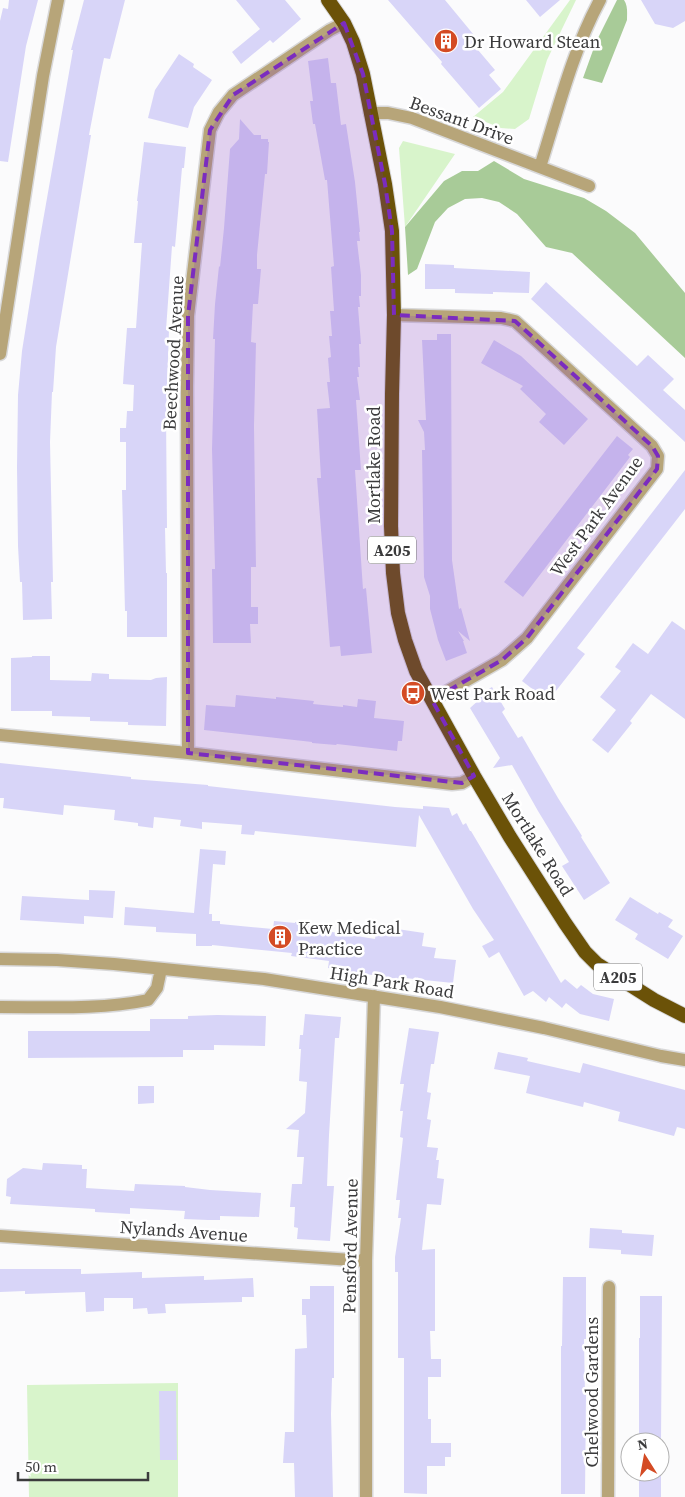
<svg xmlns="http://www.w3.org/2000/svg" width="685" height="1497" viewBox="0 0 685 1497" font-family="'Source Serif 4',serif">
<rect width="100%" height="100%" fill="#fbfbfc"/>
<path fill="#d8f4cb" d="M570,0H576L547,60L529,119L515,129L501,128L473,117L503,92Z
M403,141L455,154L405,227L399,148Z
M178,1383V1497H29L27,1385Z"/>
<path fill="#a8cb98" d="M617,0H624C628,6 627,13 627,20L602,83L583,78L596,42Z
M494,161L524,179L584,198L606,211L635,233L685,293V358L572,253L546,247L517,214L499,202L482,198L465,199L448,208L435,222L417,269L408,275L405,227L444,181L462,171H478Z"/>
<path fill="#d8d5f8" d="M9,0H38L26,46L8,162L0,161V21L3,8L8,9Z
M84,0H125L110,59L104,58L100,77L89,135H91L56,347L53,392H52L50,442L53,582H51L52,619L23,620L22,582H20L18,546L17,467L18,395L22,351L40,238L73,50H71Z
M236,0H285L301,19L273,43L270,40L241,64L232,52L260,29Z
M388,0H445L483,46L478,50L495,70L489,75L501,89L479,108L441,64L442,62Z
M526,0H560L540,17Z
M641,0H685V21L673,28L655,24Z
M179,54L194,64L193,67L212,80L194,107L188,128L148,118L155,90Z
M328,58L331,83H336L341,125L346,124L355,182L360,232H359L360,241H357L361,275V296H359L360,307H358L361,344H359L360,367H358L359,377H357L360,400H356L361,470H355L363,589L366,588L372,653L341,656L340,646L330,647L317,478H321L317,409L330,408L327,382H330L328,358L331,357L329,336H332L330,311H334L331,267L334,266L327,180H325L315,124H313L310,101H313L308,61Z
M240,119L254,135H261V139H268V142H269L267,174H265L257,255V269H261L258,304H253L251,342L256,343L254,426L256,567H251V607H258V624H250L251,643H213L212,569H215L212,449L215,339H213L215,304L219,266L220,267L224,228L230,149L239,139Z
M144,142L186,147L184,168H182L175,247L172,246L166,330H169L166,413L167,528H165L166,573H167V637H127V611H125L122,490H126V442H120V428H126L127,411H133L134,385L123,384L124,368L127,328H136L142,243H134L138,201H137Z
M425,264L454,265V268L530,272L529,293L493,292V294L455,293V289H425Z
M546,282L637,366L648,355L674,379L663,390L685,410V442L531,299Z
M437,334H451L452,560L459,609L461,608L470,641L458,631L464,641H463L467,653L446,661L438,640L430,609V596L424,577L422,450H425L424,432L418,420H426L422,340H437Z
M494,340L521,356L588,419L564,445L539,422L546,414L520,389L523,386L481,363Z
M617,436L633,449L628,455L630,457L523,597L504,582Z
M685,470V509L577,648L585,654L548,701L522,681Z
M672,621L685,630V719L651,694L630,721L632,723L608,753L592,740L616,710L600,697L621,671L615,667L633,643L648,654Z
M32,656H50V680L91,681L92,673L109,674V679L151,680L156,678L167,677L166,726L128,725V722L90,721V717L52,716V711H11V658L32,657Z
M492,687L505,709L502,712L518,738L522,736L558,798L582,836L581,837L610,883L584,900L562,866L569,862L538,811L512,765L493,768L500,758L470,708L480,699L478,695Z
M236,695L276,699V697L314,701L313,704L343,707V705L357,707L358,699L376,701L374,718L404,721L402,741H398L397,751L337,744L336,745L312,743V742L204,730L206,705L235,707Z
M0,763L131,777V779L208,785V786L395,807L423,809V806L449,808L452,816L457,813L463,825L466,823L470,831H471L561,983L565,979L577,989L581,985L593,994L614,999L609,1021L580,1014L566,1003L562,1008L549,997L546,1002L533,991L524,996L499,952L489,958L482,946L494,940L473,909L419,815L416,847L255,831L254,835L241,834L242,825L202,822V829L180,826L181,820L154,817L153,828L138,826V823L114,820L115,810L64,805L63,815L3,808L4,798H0Z
M200,849L226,851L225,865L213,864L209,914H212V921H220V924L273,929L274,921L295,923V922L332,926V932L375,939L377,926L424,933L422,946L436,948L434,958L456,960L453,983L405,978L404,980L328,968L329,961L291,956L292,953L212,945V946H196V934L156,932V927L124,925L125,907L194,913Z
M89,890L115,891L113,918L84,916V924L20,920L22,896L89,900Z
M630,897L658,914L659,912L673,920L668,927L683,936L668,959L635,939L638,934L615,920Z
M305,1014L341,1017L339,1038H335L329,1135L327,1186H334L330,1241L297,1239L298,1228L294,1227L295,1207H290L292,1184H302L304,1157H297L299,1130L286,1129L305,1113L307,1082L299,1081L301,1049H299L300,1035H303Z
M217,1015L266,1016L265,1046L214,1045V1050H183V1057L28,1058V1031H150V1019H188V1016Z
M409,1028L439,1032L434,1064H431L427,1092L431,1093L427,1119L431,1120L427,1147L438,1148L436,1160H439L437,1178L444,1179L441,1205L427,1204L422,1250L435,1249V1331H430L431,1359H441V1377H428V1419H431V1443H451V1457H445V1466H427V1494L404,1493V1358H398V1272H395V1257L401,1218H398L400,1200H396L403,1138L400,1137L403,1111H400L404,1084H400Z
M498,1052L528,1058L527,1061L580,1073L583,1063L685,1090V1129L677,1127L674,1136L618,1121L620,1112L584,1102L583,1107L526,1093L530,1076L494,1069Z
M138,1086H154V1103L138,1104Z
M43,1163L82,1165V1169H87L86,1188L134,1191L135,1184L185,1186V1187L210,1190L261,1193L259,1217L220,1216V1220H208L184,1219L185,1211L130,1208V1214L95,1212V1209L10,1204L11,1197L6,1196L7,1179L23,1168L42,1170Z
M590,1228L622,1230V1233L654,1235L652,1256L621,1254V1250L589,1248Z
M0,1269H81V1274L142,1272V1278L204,1276V1280L253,1278L254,1297H242V1302L165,1304L166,1313L148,1314L147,1308L133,1309V1298H104V1311L86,1312L85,1292L25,1294V1291L0,1292Z
M563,1277H586V1339H584L585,1395H586L585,1494H561V1346H562Z
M310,1286H334V1378H332L331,1414L333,1497H295L294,1463H283L285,1432H294L295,1349L307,1348L306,1315H302V1299H310Z
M640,1296H662L661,1442H639V1338H640Z
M159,1391H176L177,1460H160Z
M639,1472H661V1497H639Z"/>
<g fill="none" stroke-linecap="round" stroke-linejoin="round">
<g stroke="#d8d8d9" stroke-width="15">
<path id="minor" d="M370,113H388L412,118L589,186
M540,167C558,110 572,52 600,0
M394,315L501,318L515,321L652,446L658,456L657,469L527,638L502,660L432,700
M0,354L43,76L58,0
M0,735L188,753L452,784L462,783L474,776
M188,753L187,387L188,316L210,130L219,112L233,95L330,30L344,23
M0,959L57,960L114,964L264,979L440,1007L544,1028L661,1056L685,1060
M0,1007C49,1007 100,1010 148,1000L157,988L161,969
M0,1236L366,1261
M366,1497V1261L374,996
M608,1497L609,1287"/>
</g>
<g stroke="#d8d8d9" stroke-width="16">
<path id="trunk" d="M328,0L344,23L353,42L363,74L385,184L392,231L394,315L392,394L391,526L393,573L398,613L405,640L416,671L474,776L510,837L565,923L585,952L597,964L654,1000L685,1016"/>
</g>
<use href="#minor" stroke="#b7a579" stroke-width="12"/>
<use href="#trunk" stroke="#6b5208" stroke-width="14"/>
</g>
<path fill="#7b2cbf" fill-opacity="0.2" stroke="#7b2cbf" stroke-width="4" stroke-dasharray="10 6" stroke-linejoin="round" d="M344,23L363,74L385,184L392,231L394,315L515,321L652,446L658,456L657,469L527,638L502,660L432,700L474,776L462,783L188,753V316L210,130L233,95Z"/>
<defs>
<g id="building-disc" transform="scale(1.25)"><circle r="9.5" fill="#d44b24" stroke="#fff"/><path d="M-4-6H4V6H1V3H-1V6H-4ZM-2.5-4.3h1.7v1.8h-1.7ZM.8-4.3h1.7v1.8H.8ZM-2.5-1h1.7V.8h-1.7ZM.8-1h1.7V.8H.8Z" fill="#fff"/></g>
<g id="bus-disc" transform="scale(1.25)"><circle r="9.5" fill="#d44b24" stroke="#fff"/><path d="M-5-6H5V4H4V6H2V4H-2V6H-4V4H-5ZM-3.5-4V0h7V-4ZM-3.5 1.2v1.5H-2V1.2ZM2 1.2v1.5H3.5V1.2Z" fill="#fff"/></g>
</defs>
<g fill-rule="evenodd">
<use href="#building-disc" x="446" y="41"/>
<use href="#bus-disc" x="413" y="693"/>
<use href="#building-disc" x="280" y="937"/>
</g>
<g text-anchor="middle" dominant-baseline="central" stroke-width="5" stroke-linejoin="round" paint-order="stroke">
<g fill="#fff" stroke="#767676" stroke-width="1">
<rect x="368" y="536.5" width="48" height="27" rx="4"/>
<rect x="594" y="963.5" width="48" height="27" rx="4"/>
</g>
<g font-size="16" font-weight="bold" fill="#3b3b3c">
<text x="392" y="550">A205</text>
<text x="618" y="977">A205</text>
</g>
<g font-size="18" fill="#3b3b3c" stroke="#fff" text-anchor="start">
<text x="464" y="41">Dr Howard Stean</text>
<text x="430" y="693">West Park Road</text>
<text x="298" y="927">Kew Medical<tspan x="298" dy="21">Practice</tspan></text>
</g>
<g font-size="18" fill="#3b3b3c" stroke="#fff">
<text transform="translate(462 120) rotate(20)">Bessant Drive</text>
<text transform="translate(173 353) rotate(-87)">Beechwood Avenue</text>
<text transform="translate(373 465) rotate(-90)">Mortlake Road</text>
<text transform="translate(596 516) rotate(-54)">West Park Avenue</text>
<text transform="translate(538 844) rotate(58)">Mortlake Road</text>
<text transform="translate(392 982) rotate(9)">High Park Road</text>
<text transform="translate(184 1231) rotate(4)">Nylands Avenue</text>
<text transform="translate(350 1246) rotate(-89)">Pensford Avenue</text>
<text transform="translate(591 1392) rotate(-90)">Chelwood Gardens</text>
</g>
</g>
<g transform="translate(645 1457) rotate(349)"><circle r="24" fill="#ffffff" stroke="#b1b1b1"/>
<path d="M0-4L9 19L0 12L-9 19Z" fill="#d44b24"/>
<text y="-8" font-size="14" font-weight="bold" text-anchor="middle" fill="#3b3b3c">N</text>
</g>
<path d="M18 1472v8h130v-8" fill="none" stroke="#3b3b3c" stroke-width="2.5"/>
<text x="25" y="1472" font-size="15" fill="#3b3b3c" stroke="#ffffff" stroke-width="4" paint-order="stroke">50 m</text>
</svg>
